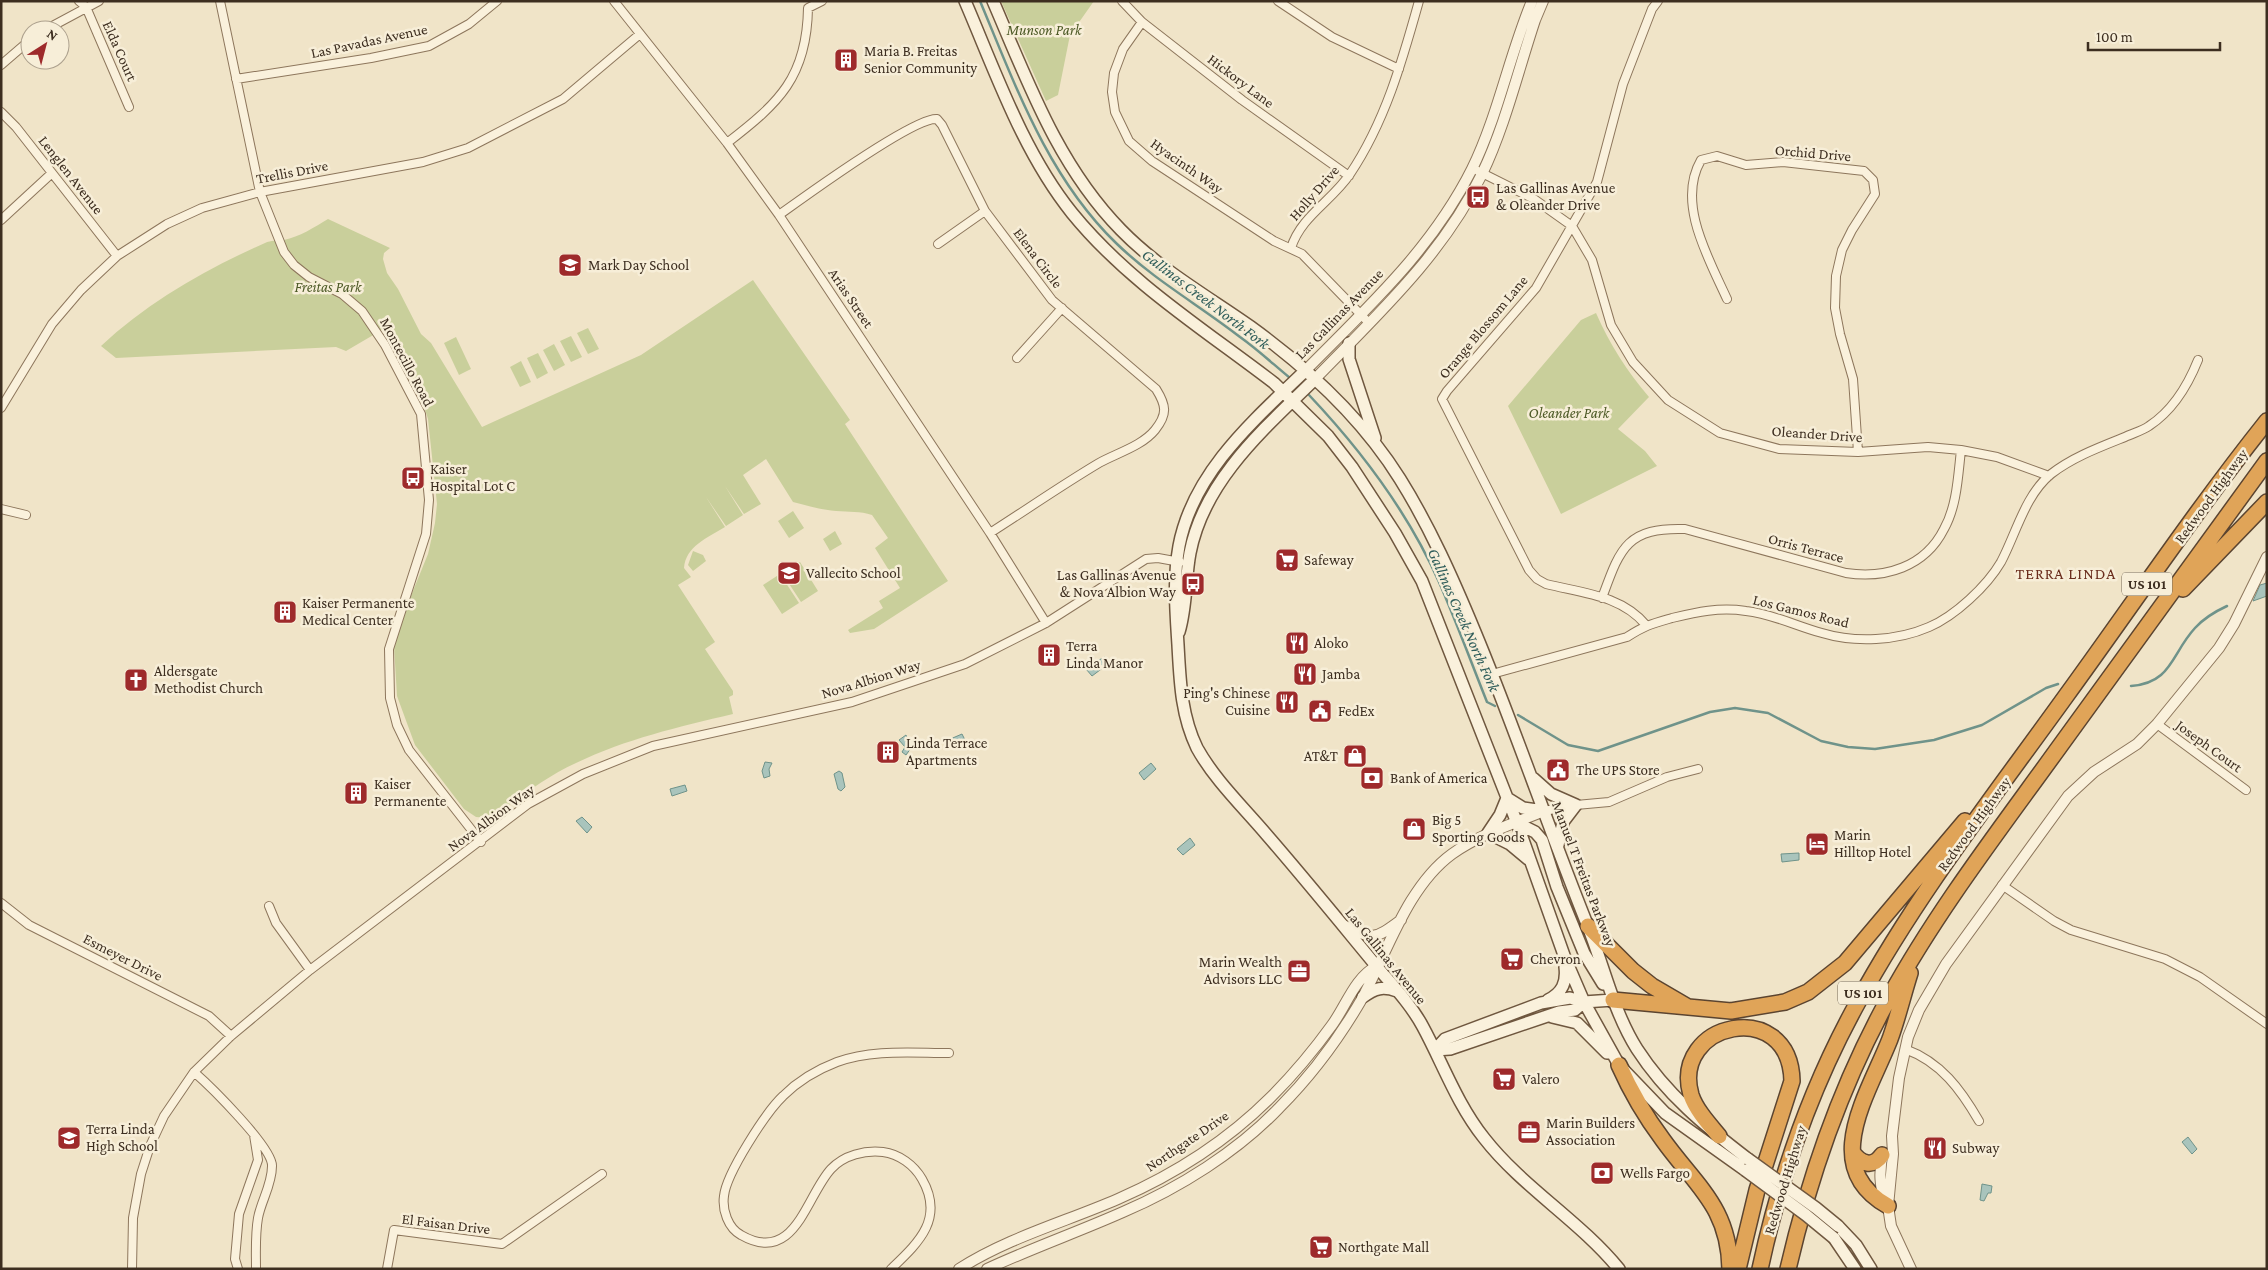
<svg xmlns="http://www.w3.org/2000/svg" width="2268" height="1270" viewBox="0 0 2268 1270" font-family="'Crimson Pro',serif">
<rect width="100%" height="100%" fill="#f0e4c8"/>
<path fill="#c9cf9b" d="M1001,1H1094L1070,35L1058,95L1046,101Z
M328,219L390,248L384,253L383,259L387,273L398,289L421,334L431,343L482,427L641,355L753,280L850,420L845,424L948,581L874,629L850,633L848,630L883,608L879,601L900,588L875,548L888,538L872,515C860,511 849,512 836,511C822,510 808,506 793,502L766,459L743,475L761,504L744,514L725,486L743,515L726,526L706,497L725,527C707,538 686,546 684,568L691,577L678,585L715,642L705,649L733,691V695L729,697L733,714C678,727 626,739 576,763C547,776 521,797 495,815L489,818L476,817L464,809L415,745L397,696L394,646L402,618L428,554L435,523L437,504L428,419L421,397L387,327L346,351L336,347L116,358L101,346C148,302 206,269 265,243C271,240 277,241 284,240C299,237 315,227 328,219Z
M1596,313C1610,345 1627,371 1649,397L1618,429L1645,451L1657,466L1561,514L1508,406L1581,320Z
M588,328L599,349L588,354L577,333Z
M571,336L582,357L571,362L560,341Z
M456,337L471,369L459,375L444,343Z
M554,344L565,365L554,371L543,350Z
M538,353L548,373L537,379L527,358Z
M521,361L531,382L520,387L510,367Z
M793,511L804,528L789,538L778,521Z
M835,531L842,544L830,551L823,539Z
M693,551L703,555L706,561L693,571L688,565Z
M800,562L818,591L801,602L782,573Z
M780,574L799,603L782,614L763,585Z"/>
<path fill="#a9c4bc" stroke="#6f938a" d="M2267,583V596L2253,601L2260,585Z
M1105,657L1108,664L1092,676L1086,669L1095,662Z
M962,734L966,742L951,748L948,740Z
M906,735L911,748L906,755L902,752L905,747L899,740Z
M765,762L772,763L769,769L770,776L764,778L762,771Z
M1151,763L1156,769L1144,780L1139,773Z
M839,771L842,773L845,787L841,791L838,789L834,774Z
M685,785L687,791L672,796L670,789Z
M582,817L592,827L587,833L576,821Z
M1190,838L1195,845L1183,855L1177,849Z
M1799,853V860L1782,862L1781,854Z
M2188,1137L2197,1149L2192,1154L2182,1142Z
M1982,1184L1992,1186L1991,1193H1988L1984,1201L1980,1200Z"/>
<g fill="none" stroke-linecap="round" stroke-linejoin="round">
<path stroke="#6f938a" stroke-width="2.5" d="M980,1C1016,87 1048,177 1116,243C1154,280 1199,305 1240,337C1257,349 1273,364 1290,378
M1309,395C1361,450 1408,512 1439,582C1456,621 1471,662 1487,702L1495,706
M2131,686C2172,683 2171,654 2195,628C2204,618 2214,612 2227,606
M1518,715L1568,745L1598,751L1710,712L1735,708L1768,713L1821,741L1848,747L1875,749L1934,740L1982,725L2046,688L2058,684"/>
<g stroke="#8d765c" stroke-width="10">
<path id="minor" d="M79,1L86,7L129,107
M220,1L260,192L284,252L294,265L309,277L342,294L362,311L385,345L421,414L429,500L426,534L389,649L390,698L397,725L409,750L481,842
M614,1L727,143L779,215L990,533L1046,623
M1122,1L1142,22L1242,100L1349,176
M1278,1L1332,37L1399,69
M1142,22L1123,49L1114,73L1112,92L1115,112L1129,141L1152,161L1274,241L1302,254L1369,323
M45,30L99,1
M1,65L30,40
M236,79L371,58L429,46L469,24L497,1
M1,112L16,127L117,256
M727,143C779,103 807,77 808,8L822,1
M1478,171L1534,199L1572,226L1592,260L1611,325L1633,362L1668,400L1720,433L1779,449L1858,452L1928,447L1961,450L1997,457L2049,476
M779,215C804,197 914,117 937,119L942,125L985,211L1052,300L1156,389C1166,405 1168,414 1155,430C1142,446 1117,453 1099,463C1062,485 1026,510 990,533
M1,220L52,173
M938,244L985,211
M1291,248C1301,216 1332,201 1350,174C1385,122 1402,62 1419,1
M1727,299C1709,259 1676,203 1701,160L1717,156L1746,165L1783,162L1864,171L1873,180L1875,194L1852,230L1842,250L1836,276L1835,308L1840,334L1853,379L1858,452
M1017,358L1062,308
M1,408L52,324L81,290L117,256L167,224L202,208L260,192L423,162L468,148L563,99L640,34
M1,509L26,515
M1602,598C1620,549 1626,527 1685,529L1846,573C1885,579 1925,567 1944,529C1957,506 1958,476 1961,450
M1646,625C1621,595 1582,593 1546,584L1537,579L1529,570L1442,399L1447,391L1536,288L1597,182L1623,84L1652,9L1658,1
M1492,674L1627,637C1646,625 1651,624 1672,618C1697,612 1719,607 1746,611C1773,614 1796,626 1822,633C1855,643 1897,641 1929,627C1955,616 1987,586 2001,562C2016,534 2025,495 2051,474C2073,457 2100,447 2125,437C2133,433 2142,431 2149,426C2172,411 2188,385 2198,360
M2157,724L2246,790
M1544,811L1576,805L1609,802L1667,777L1698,769
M2002,885L2054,921L2071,930L2165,959L2200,977L2267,1024
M1,903L29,925L209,1016L231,1036
M269,906L276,923L310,970
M1905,1049C1941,1062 1961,1090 1979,1121
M194,1072C210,1086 273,1148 272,1166C272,1185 261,1201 258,1218C255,1235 256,1252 256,1269
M132,1269L133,1218L141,1174L150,1146L164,1116L194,1072L231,1036L310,970L528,804L583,774L653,746L852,702L965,664L1046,623L1146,559L1158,558L1180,562
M238,1269L235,1259L239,1214L258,1160L254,1135
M387,1269L394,1230L502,1244L602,1174
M891,1269C918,1243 945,1219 922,1179C914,1165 899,1154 883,1152C865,1150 844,1155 831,1169C806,1196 795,1266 741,1235C728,1228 722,1210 724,1196C726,1174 766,1112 783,1096C798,1081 816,1070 837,1062C872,1049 912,1053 949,1053"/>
</g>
<g stroke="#8d765c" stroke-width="12">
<path id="tertiary" d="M1306,370C1368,307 1432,249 1472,169C1498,116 1509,56 1532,1
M1315,379C1376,316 1443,255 1482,174C1505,126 1518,71 1535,20L1543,1
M1343,925C1373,940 1374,940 1401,920
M1883,1154C1879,1170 1879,1189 1887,1203
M959,1269C1007,1238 1065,1222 1118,1199C1173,1175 1228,1140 1271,1097C1293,1075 1314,1050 1332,1025C1346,1006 1355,977 1377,966
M987,1269C1032,1248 1078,1232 1123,1212C1179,1188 1237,1152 1279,1108C1312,1075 1340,1037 1363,997C1388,950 1408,886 1452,854C1480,834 1513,824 1544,811
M1911,1269L1891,1226L1888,1206L1893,1154L1892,1136L1899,1078L1908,1037L1919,1010L1946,964L2068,796L2094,772L2137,744L2157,724L2219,648L2234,624L2267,557"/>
</g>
<g stroke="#6f573f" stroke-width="14">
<path id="secondary" d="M965,1C996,73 1023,152 1072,213C1128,282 1205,330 1274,383L1328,436L1352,467L1395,533L1422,581L1517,823L1565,958L1584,1002L1619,1065L1665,1113L1745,1170
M993,1C1028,82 1058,166 1121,230C1159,269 1207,296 1251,327C1309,369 1362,418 1400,479C1430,527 1453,579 1475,632C1515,728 1548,827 1587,924C1604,966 1613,1011 1637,1049C1666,1094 1706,1127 1748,1159
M1349,343V359L1375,438
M1306,370C1254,420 1193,472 1179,546C1173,579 1176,613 1178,645C1180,681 1181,715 1197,748C1214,779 1243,807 1266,834C1306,880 1344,927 1383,974C1397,990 1413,1008 1423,1027C1443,1064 1457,1104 1484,1138C1522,1187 1580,1221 1619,1269
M1179,632C1187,605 1185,579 1190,553C1204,480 1265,428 1315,379
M1533,778L1551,794L1576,805L1563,822L1558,845
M1507,798L1500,815L1488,833L1510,844L1528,859
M1507,798L1523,808L1544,811
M1517,823L1535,832L1542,840L1557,887L1584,953L1603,984
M1363,997C1375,988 1383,986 1397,991
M1548,1000C1562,993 1567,983 1565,967
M1552,1017L1577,1023L1607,1053
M1435,1050L1445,1039L1541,1003L1570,998L1584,1002L1613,1000
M1435,1050L1450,1049L1559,1012L1575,1010L1584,1002
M1838,1226L1856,1245L1871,1269
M1834,1238L1855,1269"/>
</g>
<g stroke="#5b4430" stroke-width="18">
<path id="motorway" d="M2183,589L2267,502
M1588,926L1633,971L1652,986L1688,1007
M1613,1000L1731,1011L1785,1002L1808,992L1845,963L1965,821
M1619,1065C1631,1092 1645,1116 1663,1140C1696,1186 1729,1207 1730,1269
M1719,1136C1709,1124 1696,1110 1691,1095C1670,1022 1790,996 1792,1081L1757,1190L1738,1269
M1853,1153C1861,1164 1873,1168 1882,1155
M1888,1206C1818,1167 1869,1093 1890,1039C1898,1017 1903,995 1910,973
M1760,1269C1780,1176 1812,1085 1858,1002C1917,894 1994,796 2066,696C2133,604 2196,510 2267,421
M1788,1269C1810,1174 1842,1083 1889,998C1938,909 2001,828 2060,746C2129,651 2198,556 2267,461"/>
</g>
<use href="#minor" stroke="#faf1dc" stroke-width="8"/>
<use href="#tertiary" stroke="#faf1dc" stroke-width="10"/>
<use href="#secondary" stroke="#faf1dc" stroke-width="11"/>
<use href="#motorway" stroke="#e0a458" stroke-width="15"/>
<g stroke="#6f573f" stroke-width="14" stroke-linecap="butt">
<path id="secondary-bridge" d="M1748,1159L1816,1208L1838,1226
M1745,1170L1806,1215L1834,1238"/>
</g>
<use href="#secondary-bridge" stroke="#faf1dc" stroke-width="11"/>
</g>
<defs>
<g id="building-square" transform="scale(1.25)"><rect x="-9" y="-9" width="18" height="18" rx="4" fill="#9e2a2b" stroke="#f7eed8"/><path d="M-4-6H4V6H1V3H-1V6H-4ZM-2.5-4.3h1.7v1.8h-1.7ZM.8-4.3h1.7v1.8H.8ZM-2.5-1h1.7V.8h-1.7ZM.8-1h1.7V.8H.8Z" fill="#fff"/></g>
<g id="bus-square" transform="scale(1.25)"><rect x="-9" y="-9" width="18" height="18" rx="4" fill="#9e2a2b" stroke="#f7eed8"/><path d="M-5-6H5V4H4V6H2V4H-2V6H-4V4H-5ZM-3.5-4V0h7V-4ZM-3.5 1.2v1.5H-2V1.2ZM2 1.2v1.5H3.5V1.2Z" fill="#fff"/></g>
<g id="school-square" transform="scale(1.25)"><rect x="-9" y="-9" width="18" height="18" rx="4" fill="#9e2a2b" stroke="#f7eed8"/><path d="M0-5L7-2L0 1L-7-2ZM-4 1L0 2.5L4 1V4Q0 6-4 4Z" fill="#fff"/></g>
<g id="supermarket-square" transform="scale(1.25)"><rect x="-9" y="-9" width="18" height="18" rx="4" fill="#9e2a2b" stroke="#f7eed8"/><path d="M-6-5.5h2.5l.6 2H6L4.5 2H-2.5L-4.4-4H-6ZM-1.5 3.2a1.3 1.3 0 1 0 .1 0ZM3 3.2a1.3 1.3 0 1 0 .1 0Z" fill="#fff"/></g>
<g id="restaurant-square" transform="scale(1.25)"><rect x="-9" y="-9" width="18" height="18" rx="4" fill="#9e2a2b" stroke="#f7eed8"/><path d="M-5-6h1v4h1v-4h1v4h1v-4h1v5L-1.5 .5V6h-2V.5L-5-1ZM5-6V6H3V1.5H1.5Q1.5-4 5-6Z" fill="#fff"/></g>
<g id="church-square" transform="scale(1.25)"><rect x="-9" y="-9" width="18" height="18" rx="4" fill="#9e2a2b" stroke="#f7eed8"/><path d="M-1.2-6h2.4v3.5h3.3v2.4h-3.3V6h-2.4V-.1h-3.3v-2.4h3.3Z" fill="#fff"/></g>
<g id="civic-square" transform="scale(1.25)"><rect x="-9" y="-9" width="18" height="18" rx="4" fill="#9e2a2b" stroke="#f7eed8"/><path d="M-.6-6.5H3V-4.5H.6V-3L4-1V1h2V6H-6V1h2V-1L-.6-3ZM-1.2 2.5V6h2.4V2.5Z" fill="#fff"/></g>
<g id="shop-square" transform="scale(1.25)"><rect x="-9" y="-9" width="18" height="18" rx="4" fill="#9e2a2b" stroke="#f7eed8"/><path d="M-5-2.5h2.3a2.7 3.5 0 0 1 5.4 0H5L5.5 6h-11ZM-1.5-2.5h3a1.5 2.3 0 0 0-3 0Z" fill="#fff"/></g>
<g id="bank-square" transform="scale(1.25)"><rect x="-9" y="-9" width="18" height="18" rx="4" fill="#9e2a2b" stroke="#f7eed8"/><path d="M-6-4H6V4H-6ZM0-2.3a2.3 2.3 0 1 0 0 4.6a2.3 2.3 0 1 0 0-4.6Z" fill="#fff"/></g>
<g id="hotel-square" transform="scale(1.25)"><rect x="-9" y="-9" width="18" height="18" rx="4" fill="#9e2a2b" stroke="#f7eed8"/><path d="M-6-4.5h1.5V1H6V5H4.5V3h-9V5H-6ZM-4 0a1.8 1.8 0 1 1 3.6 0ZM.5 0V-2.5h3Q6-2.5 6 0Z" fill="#fff"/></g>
<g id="office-square" transform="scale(1.25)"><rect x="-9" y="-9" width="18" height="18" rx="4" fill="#9e2a2b" stroke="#f7eed8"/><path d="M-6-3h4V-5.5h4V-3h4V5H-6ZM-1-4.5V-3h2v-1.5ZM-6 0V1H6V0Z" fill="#fff"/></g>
</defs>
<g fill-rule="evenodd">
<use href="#building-square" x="846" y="60"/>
<use href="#bus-square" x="1478" y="197"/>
<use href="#school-square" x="570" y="265"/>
<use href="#bus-square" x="413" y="478"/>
<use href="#supermarket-square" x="1287" y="560"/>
<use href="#school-square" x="789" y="573"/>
<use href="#bus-square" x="1193" y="584"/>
<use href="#building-square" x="285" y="612"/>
<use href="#restaurant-square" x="1297" y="643"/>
<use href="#building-square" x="1049" y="655"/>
<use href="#restaurant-square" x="1305" y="674"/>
<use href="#church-square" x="136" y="680"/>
<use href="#restaurant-square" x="1287" y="702"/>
<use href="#civic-square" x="1320" y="711"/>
<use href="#building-square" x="888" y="752"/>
<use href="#shop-square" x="1355" y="756"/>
<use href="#civic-square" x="1558" y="770"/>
<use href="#bank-square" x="1372" y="778"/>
<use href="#building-square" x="356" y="793"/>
<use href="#shop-square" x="1414" y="829"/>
<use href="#hotel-square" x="1817" y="844"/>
<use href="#supermarket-square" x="1512" y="959"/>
<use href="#office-square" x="1299" y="971"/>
<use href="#supermarket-square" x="1504" y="1079"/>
<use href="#office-square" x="1529" y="1132"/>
<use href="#school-square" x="69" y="1138"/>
<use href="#restaurant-square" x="1935" y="1148"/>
<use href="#bank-square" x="1602" y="1173"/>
<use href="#supermarket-square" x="1321" y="1247"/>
</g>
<g text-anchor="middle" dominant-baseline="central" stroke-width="5" stroke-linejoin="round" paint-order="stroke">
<g fill="#f7eed8" stroke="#756857" stroke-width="1">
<rect x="2122" y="572.5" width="50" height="23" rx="4"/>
<rect x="1838" y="981.5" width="50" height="23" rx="4"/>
</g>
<g font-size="14" font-weight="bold" fill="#3d2e20">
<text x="2147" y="584">US 101</text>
<text x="1863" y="993">US 101</text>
</g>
<g font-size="15" font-style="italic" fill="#4d5a26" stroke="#f7eed8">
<text x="1044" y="30">Munson Park</text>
<text x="328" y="287">Freitas Park</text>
<text x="1569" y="413">Oleander Park</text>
</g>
<g font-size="15" fill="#3d2e20" stroke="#f7eed8">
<text transform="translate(369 41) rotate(-12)">Las Pavadas Avenue</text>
<text transform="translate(120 51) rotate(66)">Elda Court</text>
<text transform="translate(1241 81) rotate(37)">Hickory Lane</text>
<text transform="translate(1813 153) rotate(5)">Orchid Drive</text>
<text transform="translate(1187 166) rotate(35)">Hyacinth Way</text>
<text transform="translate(292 172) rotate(-11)">Trellis Drive</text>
<text transform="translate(71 175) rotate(52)">Lenglen Avenue</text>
<text transform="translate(1314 193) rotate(-49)">Holly Drive</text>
<text transform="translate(1038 258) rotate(53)">Elena Circle</text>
<text transform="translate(851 298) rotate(56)">Arias Street</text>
<text transform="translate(1339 314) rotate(-46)">Las Gallinas Avenue</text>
<text transform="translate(1483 327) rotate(-50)">Orange Blossom Lane</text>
<text transform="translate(407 362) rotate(62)">Montecillo Road</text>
<text transform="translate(1817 434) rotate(4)">Oleander Drive</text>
<text transform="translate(2211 496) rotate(-54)">Redwood Highway</text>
<text transform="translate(1806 548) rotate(15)">Orris Terrace</text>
<text transform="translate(1801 611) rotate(14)">Los Gamos Road</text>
<text transform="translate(871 679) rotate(-17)">Nova Albion Way</text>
<text transform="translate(2209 746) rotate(36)">Joseph Court</text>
<text transform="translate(491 818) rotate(-36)">Nova Albion Way</text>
<text transform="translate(1974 824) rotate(-54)">Redwood Highway</text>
<text transform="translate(1584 874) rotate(69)">Manuel T Freitas Parkway</text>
<text transform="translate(1386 956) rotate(51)">Las Gallinas Avenue</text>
<text transform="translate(123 957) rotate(27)">Esmeyer Drive</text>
<text transform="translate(1187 1141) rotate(-34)">Northgate Drive</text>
<text transform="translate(1785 1180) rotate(-73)">Redwood Highway</text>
<text transform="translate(446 1224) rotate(7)">El Faisan Drive</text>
</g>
<g font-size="15" fill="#3d2e20" stroke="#f7eed8" text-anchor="start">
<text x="864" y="51">Maria B. Freitas<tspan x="864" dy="17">Senior Community</tspan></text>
<text x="1496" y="188">Las Gallinas Avenue<tspan x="1496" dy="17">&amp; Oleander Drive</tspan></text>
<text x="588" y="265">Mark Day School</text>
<text x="430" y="469">Kaiser<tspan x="430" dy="17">Hospital Lot C</tspan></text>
<text x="1304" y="560">Safeway</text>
<text x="806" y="573">Vallecito School</text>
<text x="1176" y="575" text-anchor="end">Las Gallinas Avenue<tspan x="1176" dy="17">&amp; Nova Albion Way</tspan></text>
<text x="302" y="603">Kaiser Permanente<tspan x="302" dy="17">Medical Center</tspan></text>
<text x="1314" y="643">Aloko</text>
<text x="1066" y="646">Terra<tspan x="1066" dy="17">Linda Manor</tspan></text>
<text x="154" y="671">Aldersgate<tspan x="154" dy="17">Methodist Church</tspan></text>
<text x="1322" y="674">Jamba</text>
<text x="1270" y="693" text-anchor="end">Ping's Chinese<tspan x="1270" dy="17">Cuisine</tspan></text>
<text x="1338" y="711">FedEx</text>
<text x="906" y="743">Linda Terrace<tspan x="906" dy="17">Apartments</tspan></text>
<text x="1338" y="756" text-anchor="end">AT&amp;T</text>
<text x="1576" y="770">The UPS Store</text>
<text x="1390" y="778">Bank of America</text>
<text x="374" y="784">Kaiser<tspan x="374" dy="17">Permanente</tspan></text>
<text x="1432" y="820">Big 5<tspan x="1432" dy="17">Sporting Goods</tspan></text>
<text x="1834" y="835">Marin<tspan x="1834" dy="17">Hilltop Hotel</tspan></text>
<text x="1530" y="959">Chevron</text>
<text x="1282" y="962" text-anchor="end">Marin Wealth<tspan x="1282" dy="17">Advisors LLC</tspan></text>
<text x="1522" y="1079">Valero</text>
<text x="1546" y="1123">Marin Builders<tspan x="1546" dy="17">Association</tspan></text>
<text x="86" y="1129">Terra Linda<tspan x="86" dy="17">High School</tspan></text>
<text x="1952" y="1148">Subway</text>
<text x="1620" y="1173">Wells Fargo</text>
<text x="1338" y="1247">Northgate Mall</text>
</g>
<g font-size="16" font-style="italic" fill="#2f5d5a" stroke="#f7eed8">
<text transform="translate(1206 299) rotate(37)">Gallinas Creek North Fork</text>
<text transform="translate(1464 620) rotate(66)">Gallinas Creek North Fork</text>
</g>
<g font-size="16" letter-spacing="1" fill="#6b2e1e" stroke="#f7eed8">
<text x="2066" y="573">TERRA LINDA</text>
</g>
</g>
<rect width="2268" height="1270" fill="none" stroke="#3d2e20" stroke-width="5"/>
<g transform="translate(45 45) rotate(36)"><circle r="24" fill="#f7eed8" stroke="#ada18e"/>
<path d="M0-4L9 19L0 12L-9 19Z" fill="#9e2a2b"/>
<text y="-8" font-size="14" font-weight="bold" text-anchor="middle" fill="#3d2e20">N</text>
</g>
<path d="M2088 42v8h132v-8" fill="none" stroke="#3d2e20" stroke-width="2.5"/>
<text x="2096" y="42" font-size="15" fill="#3d2e20" stroke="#f7eed8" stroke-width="4" paint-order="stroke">100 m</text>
</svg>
